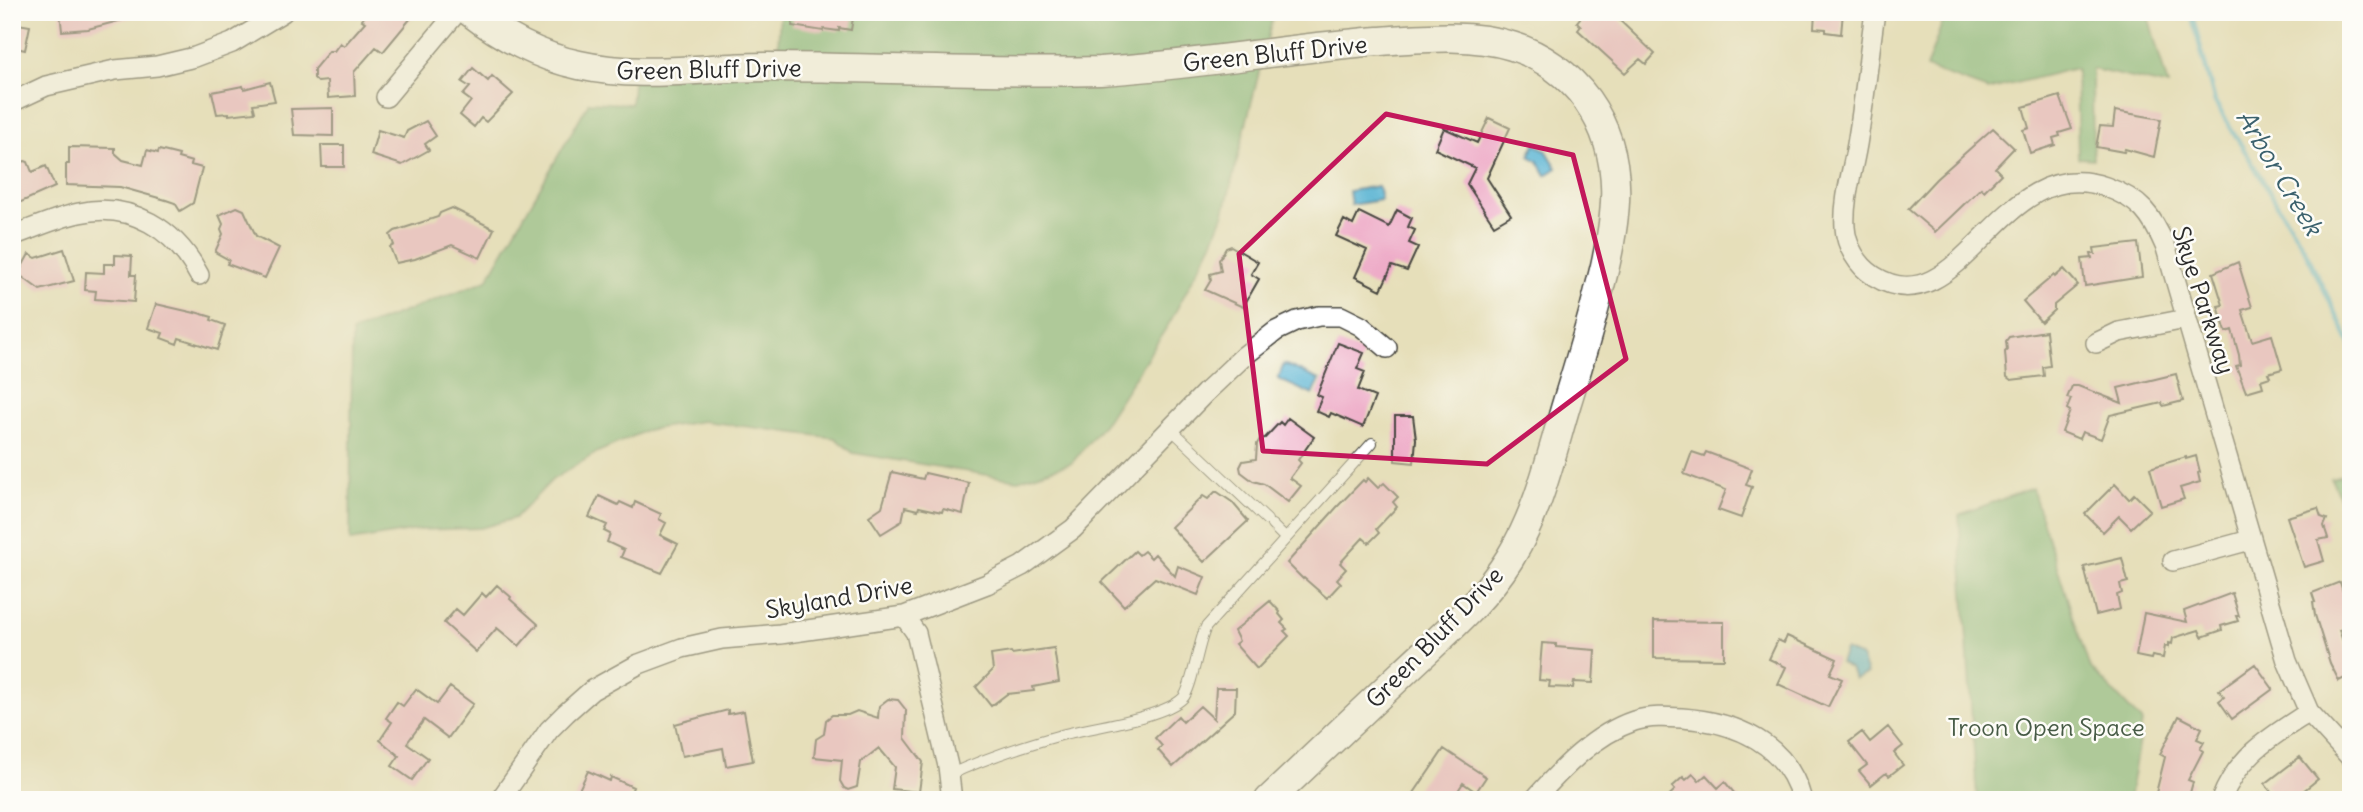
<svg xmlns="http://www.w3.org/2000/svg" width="2363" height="812" viewBox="0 0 2363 812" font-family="Delius,sans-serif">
<rect width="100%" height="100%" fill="#fdfcf7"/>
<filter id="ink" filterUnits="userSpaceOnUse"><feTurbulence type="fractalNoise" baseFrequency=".0143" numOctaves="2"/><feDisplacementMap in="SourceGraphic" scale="14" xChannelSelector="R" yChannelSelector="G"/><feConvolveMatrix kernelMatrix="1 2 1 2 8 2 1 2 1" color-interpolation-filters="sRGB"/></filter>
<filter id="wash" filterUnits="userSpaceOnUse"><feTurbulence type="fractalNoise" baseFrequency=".00686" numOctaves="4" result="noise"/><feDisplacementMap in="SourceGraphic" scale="28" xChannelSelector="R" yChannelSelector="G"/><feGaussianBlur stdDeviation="1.57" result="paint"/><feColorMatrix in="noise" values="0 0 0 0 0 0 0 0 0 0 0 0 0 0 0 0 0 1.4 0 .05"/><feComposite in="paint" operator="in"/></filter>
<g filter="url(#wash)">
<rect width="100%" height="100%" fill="#e6dfba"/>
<path fill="#6db072" stroke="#4c6e4e" stroke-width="2" d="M780,12H1274L1224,213L1212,243L1170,322L1107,420L1072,463L1018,480L853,453L835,438L703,421L647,430L598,452L552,480L515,518L481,528L418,530L350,541L352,332L487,280L589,102L631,104L635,63L778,47Z
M1946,12H2147L2168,86L2092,69L2093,159L2078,158L2076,68L1988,90L1926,68Z
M2351,472V524L2331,478Z
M2032,488L2089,666L2142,722L2129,800H1977L1959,515Z"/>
<path fill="#52b1d1" stroke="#3e6e7e" stroke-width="2" d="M1535,144L1546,150L1557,168L1546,175L1538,161L1529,156Z
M1378,186L1381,200L1351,205L1349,191Z
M1284,364L1320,380L1313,395L1278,379Z
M1845,650L1861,657L1867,674L1854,679L1850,668L1840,663Z"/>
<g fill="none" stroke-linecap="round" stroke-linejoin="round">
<path stroke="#52b1d1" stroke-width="5" d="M2191,12L2215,102L2305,250L2351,345"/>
</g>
<g id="blocks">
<path fill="#eeacc8" d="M60,12H134V17L88,29L62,31Z
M368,12H416L383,52L376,47L354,72L355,96L328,98L327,81L318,82L314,78V69L329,51H334L340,43L344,46L365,22L362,20Z
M794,12H854L851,30L839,28V31L824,29L823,31L792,26Z
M1585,12H1600L1609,19L1613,14L1655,54L1646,64L1640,59L1625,73L1578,30L1581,26L1577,22Z
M1815,12H1843L1841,34L1826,32V29L1814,28Z
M12,23L30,26L25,50L12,47Z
M473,68L488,81L492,76L513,94L486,122L481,118L474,127L460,115L471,101L463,95L470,87L462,82Z
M270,82L275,101L253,104L255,112L229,115V113L217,114L212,92L243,86L244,89Z
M2060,96L2072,129L2059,133L2060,136L2053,138L2055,145L2030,153L2023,130L2029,128L2023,107Z
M333,108V136L294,135L291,109Z
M2115,111L2161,119L2154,157L2125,149L2124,152L2096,147L2100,126L2113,127Z
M1489,118L1510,128L1487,178L1511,215L1494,225L1467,184L1475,168L1435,149L1444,128L1477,143Z
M426,121L436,136L425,144L429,150L402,165L371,155L378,130L404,138L407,131Z
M1993,128L2014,148L1995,168L2001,174L1984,191L1981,188L1935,232L1908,209L1936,179Z
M321,145H344V167H322Z
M69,147L115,148V153L123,160L143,165L147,150L158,153L159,150L179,155L178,158L192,162L191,165L202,168L193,203L180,211L175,203L166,200L120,187L66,185V164H69Z
M25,161L28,162L32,172L46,166L55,187L12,206V166Z
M237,207L244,210L256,236L279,248L265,278L227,264L229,260L215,252L223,234L221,229L223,224L219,215Z
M452,208L494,229L480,258L452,245L415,259L396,263L390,247L394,245L390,235L395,231L438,217L440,213Z
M1397,210L1412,218L1408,227L1415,230L1409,243L1418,247L1407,271L1392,266L1381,290L1355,277L1367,250L1336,236L1344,220L1353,225L1359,212L1389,227Z
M2138,243L2142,277L2085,286L2082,259L2092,258L2091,254H2095L2094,248Z
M1231,246L1258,262L1251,274L1259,279L1243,307L1205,290L1211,280L1210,274L1221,271L1219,260L1226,248Z
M64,249L74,281L40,290L18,274L29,254L36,258Z
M115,255L132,256L131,275H136L134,302L95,299L96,291L85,290L86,272L104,273V264H115Z
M2238,262L2252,307L2242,310L2252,341L2272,335L2282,369L2268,373L2270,377L2261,380L2263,387L2246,392L2236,366L2240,365L2239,355L2232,330L2226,332L2218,306L2223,305L2213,273Z
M2064,269L2078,285L2054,305V310L2041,322L2023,301L2054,275L2055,277Z
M156,304L195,313V312L212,317L211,320L225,325L217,350L179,338L177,344L161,338L163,333L148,328Z
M2046,331L2050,366L2043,367L2044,376L2011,380L2007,377L2005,352L2007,350L2006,341L2009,337Z
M1338,343L1364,353L1357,369L1365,372L1358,390L1375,397L1363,427L1331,413L1329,417L1316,411L1322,397L1317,395Z
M2176,374L2183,401L2163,406L2162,403L2110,415L2101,439L2082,432L2079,439L2062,432L2070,411L2067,409L2071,399L2067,398L2072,386H2078L2122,403L2118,388Z
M1395,416H1413L1416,439L1414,463L1395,461Z
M1288,418L1314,437L1298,460L1301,463L1290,478L1301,486L1288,502L1264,484L1253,481L1241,472L1240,467L1243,461L1256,459L1257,444L1260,439L1265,438L1280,422L1283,425Z
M1692,452L1704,456L1706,452L1752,469L1746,485L1752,487L1741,518L1718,510L1726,490L1684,474Z
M2196,456L2200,472L2198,473L2200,482L2180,488L2184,499L2161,506L2150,468L2186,457V459Z
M892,472L923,479L925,473L969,483L963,514L943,509L942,512L919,507L918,510L905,507L902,521L881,534L869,516L882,507Z
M1368,478L1378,488L1384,483L1398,497L1393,502L1397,507L1376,529L1379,533L1369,543L1363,538L1340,563L1346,569L1337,579L1341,583L1327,598L1304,578L1303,579L1287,563L1337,507L1363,480L1365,482Z
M2115,484L2129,499L2134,494L2150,510L2131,528L2119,516L2103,532L2085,514Z
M1216,491L1232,502L1248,521L1204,562L1171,527L1203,496L1208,499Z
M599,496L618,505L620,502L633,508L635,502L661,514L659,519L666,523L660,535L678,544L662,573L621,557L624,550L607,542L610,534L604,531L607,525L589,517Z
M2318,508L2321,517L2327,519L2324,526L2328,538L2318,540L2324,561L2304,567L2287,517Z
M1135,551L1139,555L1144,551L1151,558L1155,554L1175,576L1178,566L1205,577L1198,595L1155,578L1124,606L1102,582Z
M2122,558L2128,582L2120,584L2122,593L2117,595L2120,609L2096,615L2084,567Z
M2340,582L2349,611L2345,612L2350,626L2339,630L2351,663V675L2339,681L2330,663L2315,615L2313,602H2315L2312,593Z
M497,585L511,597L510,599L538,624L519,646L497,628L476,652L444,623L456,609L463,615L482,593L486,597Z
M2232,593L2239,616H2236L2238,621L2221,626L2222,630L2202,637L2199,630L2173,638L2172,644L2168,643V647L2165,646L2163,658L2152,656L2151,659L2136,656L2144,613L2187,622L2184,611Z
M1270,601L1280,612L1279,614L1284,620L1281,623L1287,629L1284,631L1289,636L1257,669L1235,644L1239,641L1234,631Z
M1654,621L1724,622V659L1654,658Z
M1787,636L1837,659L1830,674L1842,679L1828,707L1778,684L1786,667L1769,659L1778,640L1784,643Z
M1542,643L1556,644V647L1595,650L1593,683L1574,682L1573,688L1549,687L1550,681L1539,680Z
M1054,648L1059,682L1033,687L1034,691L1007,694L991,706L976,687L993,670L991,655L1011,652L1012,654Z
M2255,664L2273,689L2232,719L2219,701L2224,697L2219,690Z
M450,687L473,704L448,738L424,720L407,743L428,758L412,780L392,766L399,756L380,740L392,722L386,718L397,702L403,706L416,689L437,704Z
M1216,688H1236L1235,711L1173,767L1158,750L1162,746L1155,738L1178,716L1183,722L1200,706L1214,719Z
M888,699L898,700L906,710L905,738L923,762L919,792L892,789L895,767L879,748L861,762L857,787L848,790L844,788L840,781L842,760L814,757L816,739L824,734L826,720L832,715H848L857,711L878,718L879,706Z
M728,710V714L744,711L753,761L726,766L723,748L682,756L675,724Z
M2179,716L2202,728L2197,739L2204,742L2200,749L2203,751L2188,780L2193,782L2188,800H2161L2155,797L2165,757L2160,754Z
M1888,727L1903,746L1894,753L1903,765L1889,776L1886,773L1871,785L1859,771L1867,765L1849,742L1862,732L1870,742Z
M1444,749L1486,777L1476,792L1463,783L1452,800H1424L1414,793Z
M2300,757L2318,779L2292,800H2277L2265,784Z
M588,771L610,781L611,777L633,787L628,800H574Z
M1693,774L1699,781L1706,775L1718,788L1725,782L1740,800H1664L1675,790L1672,787L1683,777L1686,780Z"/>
</g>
</g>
<g filter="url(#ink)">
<use href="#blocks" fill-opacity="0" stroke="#474640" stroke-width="2"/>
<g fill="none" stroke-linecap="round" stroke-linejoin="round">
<g stroke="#474640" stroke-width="12">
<path id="lane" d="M1170,428L1267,520
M1272,525L1285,538
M949,775C985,758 1022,746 1061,735C1091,727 1163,718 1183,698C1192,689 1198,643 1206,627L1372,443"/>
</g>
<g stroke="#474640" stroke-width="22">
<path id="street" d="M1875,12C1869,54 1865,97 1858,138C1854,167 1843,198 1845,227C1846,246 1858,266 1874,276C1962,331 1999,149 2106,187C2140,199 2152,215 2166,248L2287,661L2309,712L2351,758
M386,97L457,12
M12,102L46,86L115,70L157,66L195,57L232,43L283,12
M12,236C34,228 56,218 79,213C131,201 176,230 199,275
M2096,343L2119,332L2186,319
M2173,561L2250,540
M904,616L916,633L948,766L952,800
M500,800L549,730L566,713L592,690L639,664L682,648L722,639L780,634L904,616L987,584L1022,566L1073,529L1205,393L1244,356L1276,331L1297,321L1319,316H1341L1361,326L1387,348
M1534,800C1561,769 1595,734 1634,721C1650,716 1666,717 1682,718C1736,722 1787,743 1802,800
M2221,800C2239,754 2271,737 2309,712"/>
</g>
<g stroke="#474640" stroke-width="31">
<path id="secondary" d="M470,12C501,36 540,57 579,65C641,79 702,67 765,67C876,67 988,74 1100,71C1193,66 1286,48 1379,41C1422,38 1470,33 1512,46C1542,55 1569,75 1587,100C1628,158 1617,222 1600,286C1591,325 1579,363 1567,402C1551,455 1539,511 1510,558C1483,602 1442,636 1405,671C1360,714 1314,757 1269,800"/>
</g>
<use href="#lane" stroke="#fff" stroke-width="10"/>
<use href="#street" stroke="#fff" stroke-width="19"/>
<use href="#secondary" stroke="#fff" stroke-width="28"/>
</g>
</g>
<path d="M0 0H2363V812H0ZM1386,114L1573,155L1626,359L1487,464L1263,451L1239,254Z" fill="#e6dfba" fill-opacity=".55" fill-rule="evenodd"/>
<path fill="none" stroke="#c2185b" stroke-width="5" stroke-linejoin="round" d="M1386,114L1573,155L1626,359L1487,464L1263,451L1239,254Z"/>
<g text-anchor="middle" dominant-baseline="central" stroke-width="5" stroke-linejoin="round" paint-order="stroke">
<g font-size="24" fill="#2b2b2b" stroke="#fdfcf7">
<text transform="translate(1275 53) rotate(-6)">Green Bluff Drive</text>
<text transform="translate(709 69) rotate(-1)">Green Bluff Drive</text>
<text transform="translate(2204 300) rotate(72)">Skye Parkway</text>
<text transform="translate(839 597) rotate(-10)">Skyland Drive</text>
<text transform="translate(1434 637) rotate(-46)">Green Bluff Drive</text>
</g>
<g font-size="24" fill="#475b46" stroke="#fdfcf7">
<text x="2046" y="727">Troon Open Space</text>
</g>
<g font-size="26" font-style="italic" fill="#3b616d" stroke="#fdfcf7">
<text transform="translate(2280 172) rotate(59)">Arbor Creek</text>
</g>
</g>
<rect width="2363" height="812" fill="none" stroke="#fdfcf7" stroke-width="42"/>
</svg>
